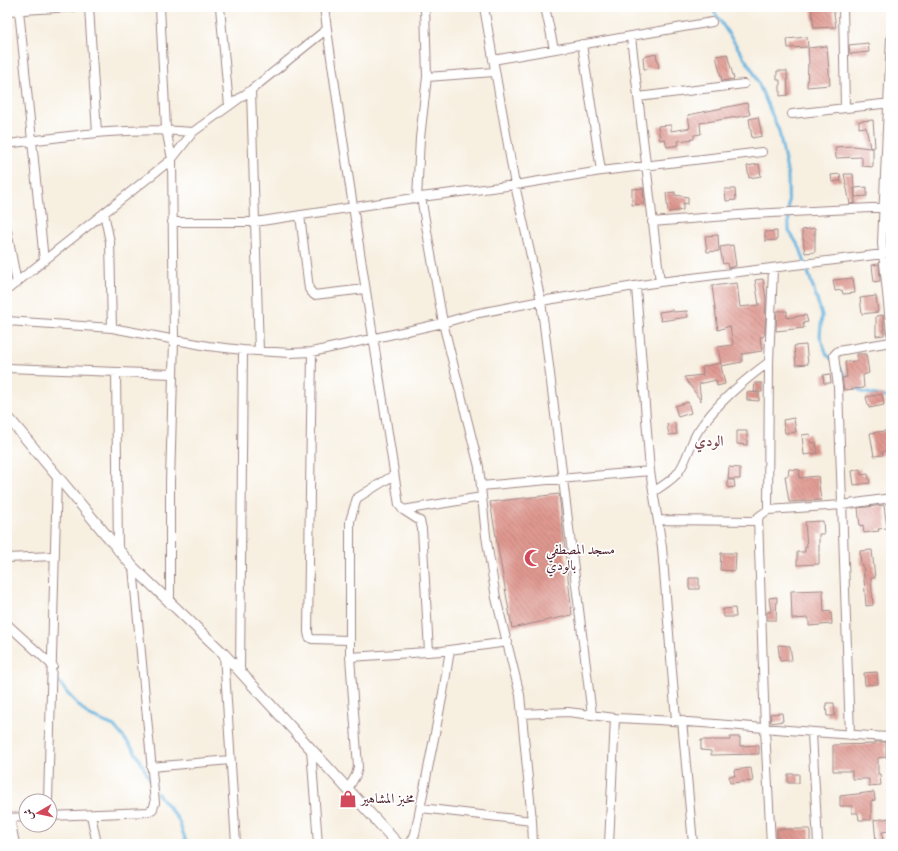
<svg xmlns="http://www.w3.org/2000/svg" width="898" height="851" viewBox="0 0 898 851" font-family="'IM FELL DW Pica',Amiri,serif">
<defs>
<pattern id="building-back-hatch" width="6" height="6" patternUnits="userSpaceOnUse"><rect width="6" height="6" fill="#df9990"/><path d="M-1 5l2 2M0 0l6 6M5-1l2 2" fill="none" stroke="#b77c76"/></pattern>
</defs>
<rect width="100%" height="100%" fill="#fff"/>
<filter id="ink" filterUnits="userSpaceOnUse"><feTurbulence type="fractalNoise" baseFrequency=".025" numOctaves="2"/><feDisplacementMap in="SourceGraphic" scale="8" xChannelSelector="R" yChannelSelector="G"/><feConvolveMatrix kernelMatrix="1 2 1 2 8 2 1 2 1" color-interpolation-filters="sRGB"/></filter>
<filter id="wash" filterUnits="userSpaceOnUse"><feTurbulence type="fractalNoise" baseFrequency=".012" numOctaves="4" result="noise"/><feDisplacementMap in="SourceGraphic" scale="16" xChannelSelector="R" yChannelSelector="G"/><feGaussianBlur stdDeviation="0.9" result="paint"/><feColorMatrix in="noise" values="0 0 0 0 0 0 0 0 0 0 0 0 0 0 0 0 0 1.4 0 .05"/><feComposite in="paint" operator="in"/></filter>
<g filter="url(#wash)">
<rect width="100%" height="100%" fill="#f7efe0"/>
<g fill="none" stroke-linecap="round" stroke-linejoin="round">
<path stroke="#64b2de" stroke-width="3" d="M711,7L753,71L779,131L788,176L789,231L800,248L810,278L822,315L820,336L827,355L833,360
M837,364L849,381
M856,387L862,392L886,397
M53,674L67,693L88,715L114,726L134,750L150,779
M157,793L178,819L187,844"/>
</g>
<g id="blocks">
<path fill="url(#building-back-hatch)" d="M811,7H833L836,27L814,28Z
M807,37L808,47L788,48L787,39Z
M868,43L869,52L850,54L849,45Z
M827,46L830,85L807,87L808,64H809L808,48Z
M656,54L659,68L644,69L643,57Z
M727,54L734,79L722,81L716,56Z
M777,71H787L788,95L780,96V80H777Z
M747,103L750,115L700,123L701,134L694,135V139L678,141L679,145L667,147L665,139L660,140L658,126L671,125V131L690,128L688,115Z
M758,117L762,136L752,138L749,119Z
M873,120L875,147L870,148H873V167L862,166V157L836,158L835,147L853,146L870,148L866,127L859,128V121Z
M759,164L761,176L749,178L747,166Z
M840,174L841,181L832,182L831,175Z
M844,174H853L855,203L850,204Z
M867,187V196L855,197V188Z
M643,188L644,204L632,205V189Z
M725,189H735L736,200L726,201Z
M675,192V195L688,197V204L683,203V210L668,212L666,193Z
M815,228V252L805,253L802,230Z
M777,231V240L765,241V232Z
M718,235L719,251L707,252L705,236Z
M733,245L736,266L728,268L727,263L723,264L720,247Z
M879,264L880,281L874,282L872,265Z
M853,278L855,293L843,294L842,290L835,291L833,280Z
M763,279L766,299L765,333L763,337H760L762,351L742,354V362L721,366L725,384L717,386L716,380L699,384L701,401L684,377L703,375L702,367L720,363L721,365L718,347L733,345L730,326L718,330L712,286L737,283L740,307L759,305L755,280Z
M876,296L878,312L862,314L860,298Z
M673,310V312L687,311L688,317L661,321L659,312Z
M777,311H787V318L806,315L808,322L803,323L804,328L776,331Z
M883,315L884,335L876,336V316Z
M806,345L808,364L796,365L794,346Z
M857,354H866L869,373L863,375L864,388L844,390L842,378L847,377L845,362L857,361Z
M830,374L831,383H824L823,375Z
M755,383H762V392H754Z
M747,392L759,393V401L747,400Z
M882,394L884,405L869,408L866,397Z
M688,402L691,413L678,417L675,406Z
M794,418L796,432L785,433L783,420Z
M675,423L677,434L669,435L667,424Z
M737,431H747V445L737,444Z
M886,431L889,450L882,452L883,455L874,456L870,433Z
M810,434L811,443L816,442L818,453L804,455L802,435Z
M729,467L740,468V479H728Z
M789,469L800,470L799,478L818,476L821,500L789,502L785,476H788Z
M860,469L861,475L868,474L870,483L854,485L852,471Z
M727,480H734L735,487L728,488Z
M559,494L572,615L512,628L490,502Z
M884,505L887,528L878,529L879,531L864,533L863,525L860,526L858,508Z
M823,521L824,534H819V564L797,565V552H805V547H807L805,522Z
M872,550L875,578H871L873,605L866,606L863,565H861L860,551Z
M721,553H736L735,571L720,570Z
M689,578H699V589H689Z
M823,590L824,612L831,611L832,624L809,626V618L792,619L791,591Z
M777,597L776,620H767V612H771L769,598Z
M735,608L736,617H724L723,609Z
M778,645L790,646L792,660L780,661Z
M877,672L878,684L865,685L864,673Z
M826,703H834L835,716H827Z
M782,713L783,721L771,723L770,714Z
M730,737H740V746L759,745V754L711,755V751L701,750V740H730Z
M875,742H886V757L878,758V774H880L881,785L869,786V779H852V771H833V745L875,744Z
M751,768L753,781L730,783L729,776H735L734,770Z
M788,774H799V783H788Z
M874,792L875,800L871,801V820H859L858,813H852V806H840V796Z
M891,818V831L882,832L883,842H876L874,820Z
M777,829H810V841L777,842Z"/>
</g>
</g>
<g filter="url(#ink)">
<use href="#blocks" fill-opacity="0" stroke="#a08786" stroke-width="1"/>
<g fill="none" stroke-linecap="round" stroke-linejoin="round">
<g stroke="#a08786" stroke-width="10">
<path id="minor" d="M89,7L97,133
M160,7L166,129L172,159L174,340L170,482V604
M220,7L229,106
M484,7L515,185L541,301L592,715
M545,7L554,49
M843,7L845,108
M19,10L44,261
M7,11L73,7
M327,29C349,188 375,346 399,505L403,510L420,521L422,529L429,652
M631,37L660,282
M891,38L882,243L891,333
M582,44L601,171
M493,60L712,22
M427,77L494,72
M251,90L259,351
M638,97L744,84
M792,114L891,103
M7,144C68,136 131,126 193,132
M421,197L443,323L479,467L486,536L496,598L520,695L532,821L533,844
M417,199L420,138L427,77L425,7
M104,213L110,242L112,328
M300,215L309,289L314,295L365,289
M172,222H255L421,197L515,185L601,171L762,152
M652,222L752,214L891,207
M7,231L17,283
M636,287L650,471L662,547L676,720
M7,290L172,159L193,132L251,90L327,29L324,7
M7,321L112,328L208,346L243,350L290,353L312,352L443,323L474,314L541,301L660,282L891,253
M312,352L308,632L309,637L312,639L349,640
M7,368L173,374
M116,372L118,551
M481,486L650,471
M653,492C661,487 669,482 676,475C687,463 689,445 698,431C717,403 742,382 769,362
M403,510L482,497
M768,510L769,362L773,269
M658,520L757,521
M7,558L54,556
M7,624L53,666
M224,654L236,844
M350,657L442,651L508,642
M240,672L243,350
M522,714L568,712L615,718
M682,720L693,844
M812,733L818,844
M850,735L838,387L834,355L838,351L891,342
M311,749L318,844
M151,767L230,760
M348,789L356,775L358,767L350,657V521L357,498L394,475
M48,801L57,476
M421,808L532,821
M91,815L97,844
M50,816L148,812L153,809L155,803L133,567
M7,818L26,817
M10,818L15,844
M410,844L415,834L443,693L450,650
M609,844L615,718C707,721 799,733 891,737
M771,844L765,729L758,517L768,510L842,505L891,498"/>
</g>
<g stroke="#a08786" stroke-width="12">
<path id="tertiary" d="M7,416L133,567L224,654L398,844"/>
</g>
<use href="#minor" stroke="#fff" stroke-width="8"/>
<use href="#tertiary" stroke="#fff" stroke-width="10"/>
</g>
</g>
<defs>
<g id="mosque-bare" transform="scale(1.38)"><path d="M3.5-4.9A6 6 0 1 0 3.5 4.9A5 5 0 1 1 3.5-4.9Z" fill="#d1495b" stroke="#fff" stroke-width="2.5" paint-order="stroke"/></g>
<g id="shop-bare" transform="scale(1.38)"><path d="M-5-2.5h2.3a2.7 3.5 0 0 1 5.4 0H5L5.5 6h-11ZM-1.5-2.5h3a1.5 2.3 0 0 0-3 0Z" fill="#d1495b" stroke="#fff" stroke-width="2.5" paint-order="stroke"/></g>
</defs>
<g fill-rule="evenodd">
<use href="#mosque-bare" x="533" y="558"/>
<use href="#shop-bare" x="348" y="799"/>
</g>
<g text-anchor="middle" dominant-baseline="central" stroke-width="3.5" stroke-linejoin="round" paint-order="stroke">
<g font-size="14" fill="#4a1f2b" stroke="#fff" text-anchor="start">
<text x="546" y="550">مسجد المصطفي<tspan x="546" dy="16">بالودي</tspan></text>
<text x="361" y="799">مخبز المشاهير</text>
</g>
<g font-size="15" font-weight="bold" fill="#7e4a4e" stroke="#fff">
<text x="709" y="441">الودي</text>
</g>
</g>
<rect width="898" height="851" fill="none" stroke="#fff" stroke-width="24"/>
<g transform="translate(38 813) rotate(261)"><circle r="19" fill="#ffffff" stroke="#b7a5aa"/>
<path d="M0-3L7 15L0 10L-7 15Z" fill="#d1495b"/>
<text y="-6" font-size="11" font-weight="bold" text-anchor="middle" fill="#4a1f2b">ش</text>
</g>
</svg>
